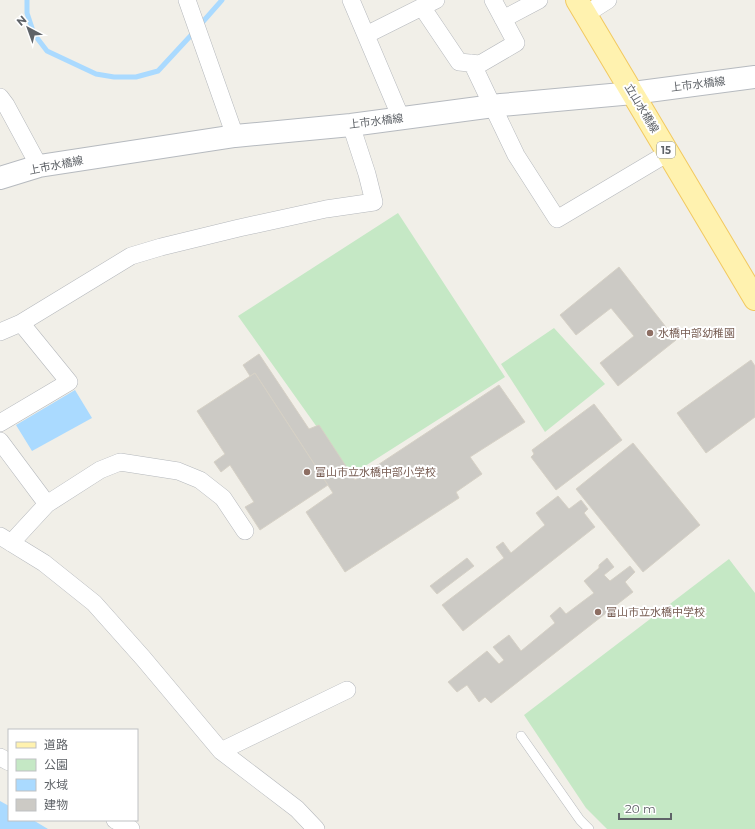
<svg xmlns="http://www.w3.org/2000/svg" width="755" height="829" viewBox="0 0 755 829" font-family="Montserrat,'Noto Sans JP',sans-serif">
<rect width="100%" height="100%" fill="#f1efe8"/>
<path fill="#c5e8c5" d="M398,213L505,377L351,475L238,316Z
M554,328L605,384L545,432L501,364Z
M729,559L755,593V829H607L586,808L524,715Z"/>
<path fill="#aadaff" d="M75,390L92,418L32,451L16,425Z
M0,801L9,806V820H33L48,829H0Z"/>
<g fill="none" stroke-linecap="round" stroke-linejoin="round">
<path stroke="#aadaff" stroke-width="5" d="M27,0V13L34,34L47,51L96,74L114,77H136L158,71L195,31
M200,25L222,0"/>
</g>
<path fill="#cccac5" stroke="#d6d1c6" d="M619,267L676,340L618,386L600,363L634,336L611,308L576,335L560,315Z
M259,354L309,429L319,425L355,480L499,385L525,422L470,457L482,474L456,492L459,498L345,572L306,512L333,493L255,373L250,376L243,365Z
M751,360L755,366V417L706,453L677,413Z
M255,373L328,485L260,530L245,507L254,502L230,465L221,472L214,462L225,454L197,411Z
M594,404L622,440L556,490L531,457L534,454L532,450Z
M633,443L700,525L643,572L576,489Z
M558,496L569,509L581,500L588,509L584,513L595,527L463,631L442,605L504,558L496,547L503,542L511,553L545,525L536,513Z
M467,558L474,566L437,594L430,586Z
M607,558L614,567L604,575L610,581L630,566L635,572L625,582L633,592L491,703L485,697L479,702L467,685L457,692L448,682L487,651L499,664L504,660L493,647L509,635L521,651L555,623L550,616L560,607L566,614L594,593L584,581L599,568V565Z"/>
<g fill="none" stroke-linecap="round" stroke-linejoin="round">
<g stroke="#b5b8bc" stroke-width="10">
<path id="service" d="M521,736L580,820L589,829"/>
</g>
<g stroke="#b5b8bc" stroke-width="18">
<path id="minor" d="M187,0L235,136
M351,0L401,118
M422,7L459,62L480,64L516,43L493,0
M586,14L608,0
M503,19L539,0
M366,35L436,0
M472,63L516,155L557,219L668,153
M0,97L6,105L39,166
M0,332L21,323
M0,423L69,382L21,323L131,256L161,247L239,228L326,209L374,202L367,174L351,125
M0,441L47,504L11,543
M47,504L100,470L120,462L178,471L200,480L223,498L245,531
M0,536L44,563L94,603L143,658L221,751L297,809L316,829
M221,751L347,690
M0,757L9,762
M115,820L131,829"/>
</g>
<g stroke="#b6babf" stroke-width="24">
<path id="secondary" d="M0,178L39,166L235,136L351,125L501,105L633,93L755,77"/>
</g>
<g stroke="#f2c960" stroke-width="24">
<path id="primary" d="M577,0L755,299"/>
</g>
<use href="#service" stroke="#fff" stroke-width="9"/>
<use href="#minor" stroke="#fff" stroke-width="17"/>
<use href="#secondary" stroke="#fff" stroke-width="22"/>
<use href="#primary" stroke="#fff2af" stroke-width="22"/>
</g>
<g fill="#8d6e63" stroke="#fff" stroke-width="1.5">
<circle cx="650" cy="333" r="4"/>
<circle cx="307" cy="472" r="4"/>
<circle cx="598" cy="612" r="4"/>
</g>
<g text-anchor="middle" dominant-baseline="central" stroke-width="4" stroke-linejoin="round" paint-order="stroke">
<rect fill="#fff" stroke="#8f9295" stroke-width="1" x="657" y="142" width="18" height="16" rx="3"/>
<g font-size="10" font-weight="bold" fill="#5f6368">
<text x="666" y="150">15</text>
</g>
<g font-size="11" fill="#5f6368" stroke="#fff">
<text transform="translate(698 84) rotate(-7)">上市水橋線</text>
<text transform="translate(642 108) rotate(59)">立山水橋線</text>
<text transform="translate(376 121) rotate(-7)">上市水橋線</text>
<text transform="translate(56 165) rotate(-11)">上市水橋線</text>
</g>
<g font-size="11" fill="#785e54" stroke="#fff" text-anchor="start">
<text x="658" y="333">水橋中部幼稚園</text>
<text x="315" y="472">富山市立水橋中部小学校</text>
<text x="606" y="612">富山市立水橋中学校</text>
</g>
</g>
<rect x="8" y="729" width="130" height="92" fill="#ffffff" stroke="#bfc1c3"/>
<rect x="16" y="742" width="20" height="6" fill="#fff2af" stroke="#bfc1c3"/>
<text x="44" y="749" font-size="12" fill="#5f6368">道路</text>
<rect x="16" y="759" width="20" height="12" fill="#c5e8c5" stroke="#bfc1c3"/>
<text x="44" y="769" font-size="12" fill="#5f6368">公園</text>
<rect x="16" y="779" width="20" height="12" fill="#aadaff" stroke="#bfc1c3"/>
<text x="44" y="789" font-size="12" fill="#5f6368">水域</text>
<rect x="16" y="799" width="20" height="12" fill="#cccac5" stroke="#bfc1c3"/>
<text x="44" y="809" font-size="12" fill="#5f6368">建物</text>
<g transform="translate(28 28) rotate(319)" stroke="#ffffff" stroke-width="3" paint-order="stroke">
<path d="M0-3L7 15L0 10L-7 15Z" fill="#5f6368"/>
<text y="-6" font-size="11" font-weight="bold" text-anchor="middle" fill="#5f6368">N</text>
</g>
<path d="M619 813v6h52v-6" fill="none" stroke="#5f6368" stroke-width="2"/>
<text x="625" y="813" font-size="12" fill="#5f6368" stroke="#ffffff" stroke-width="3" paint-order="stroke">20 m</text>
</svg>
